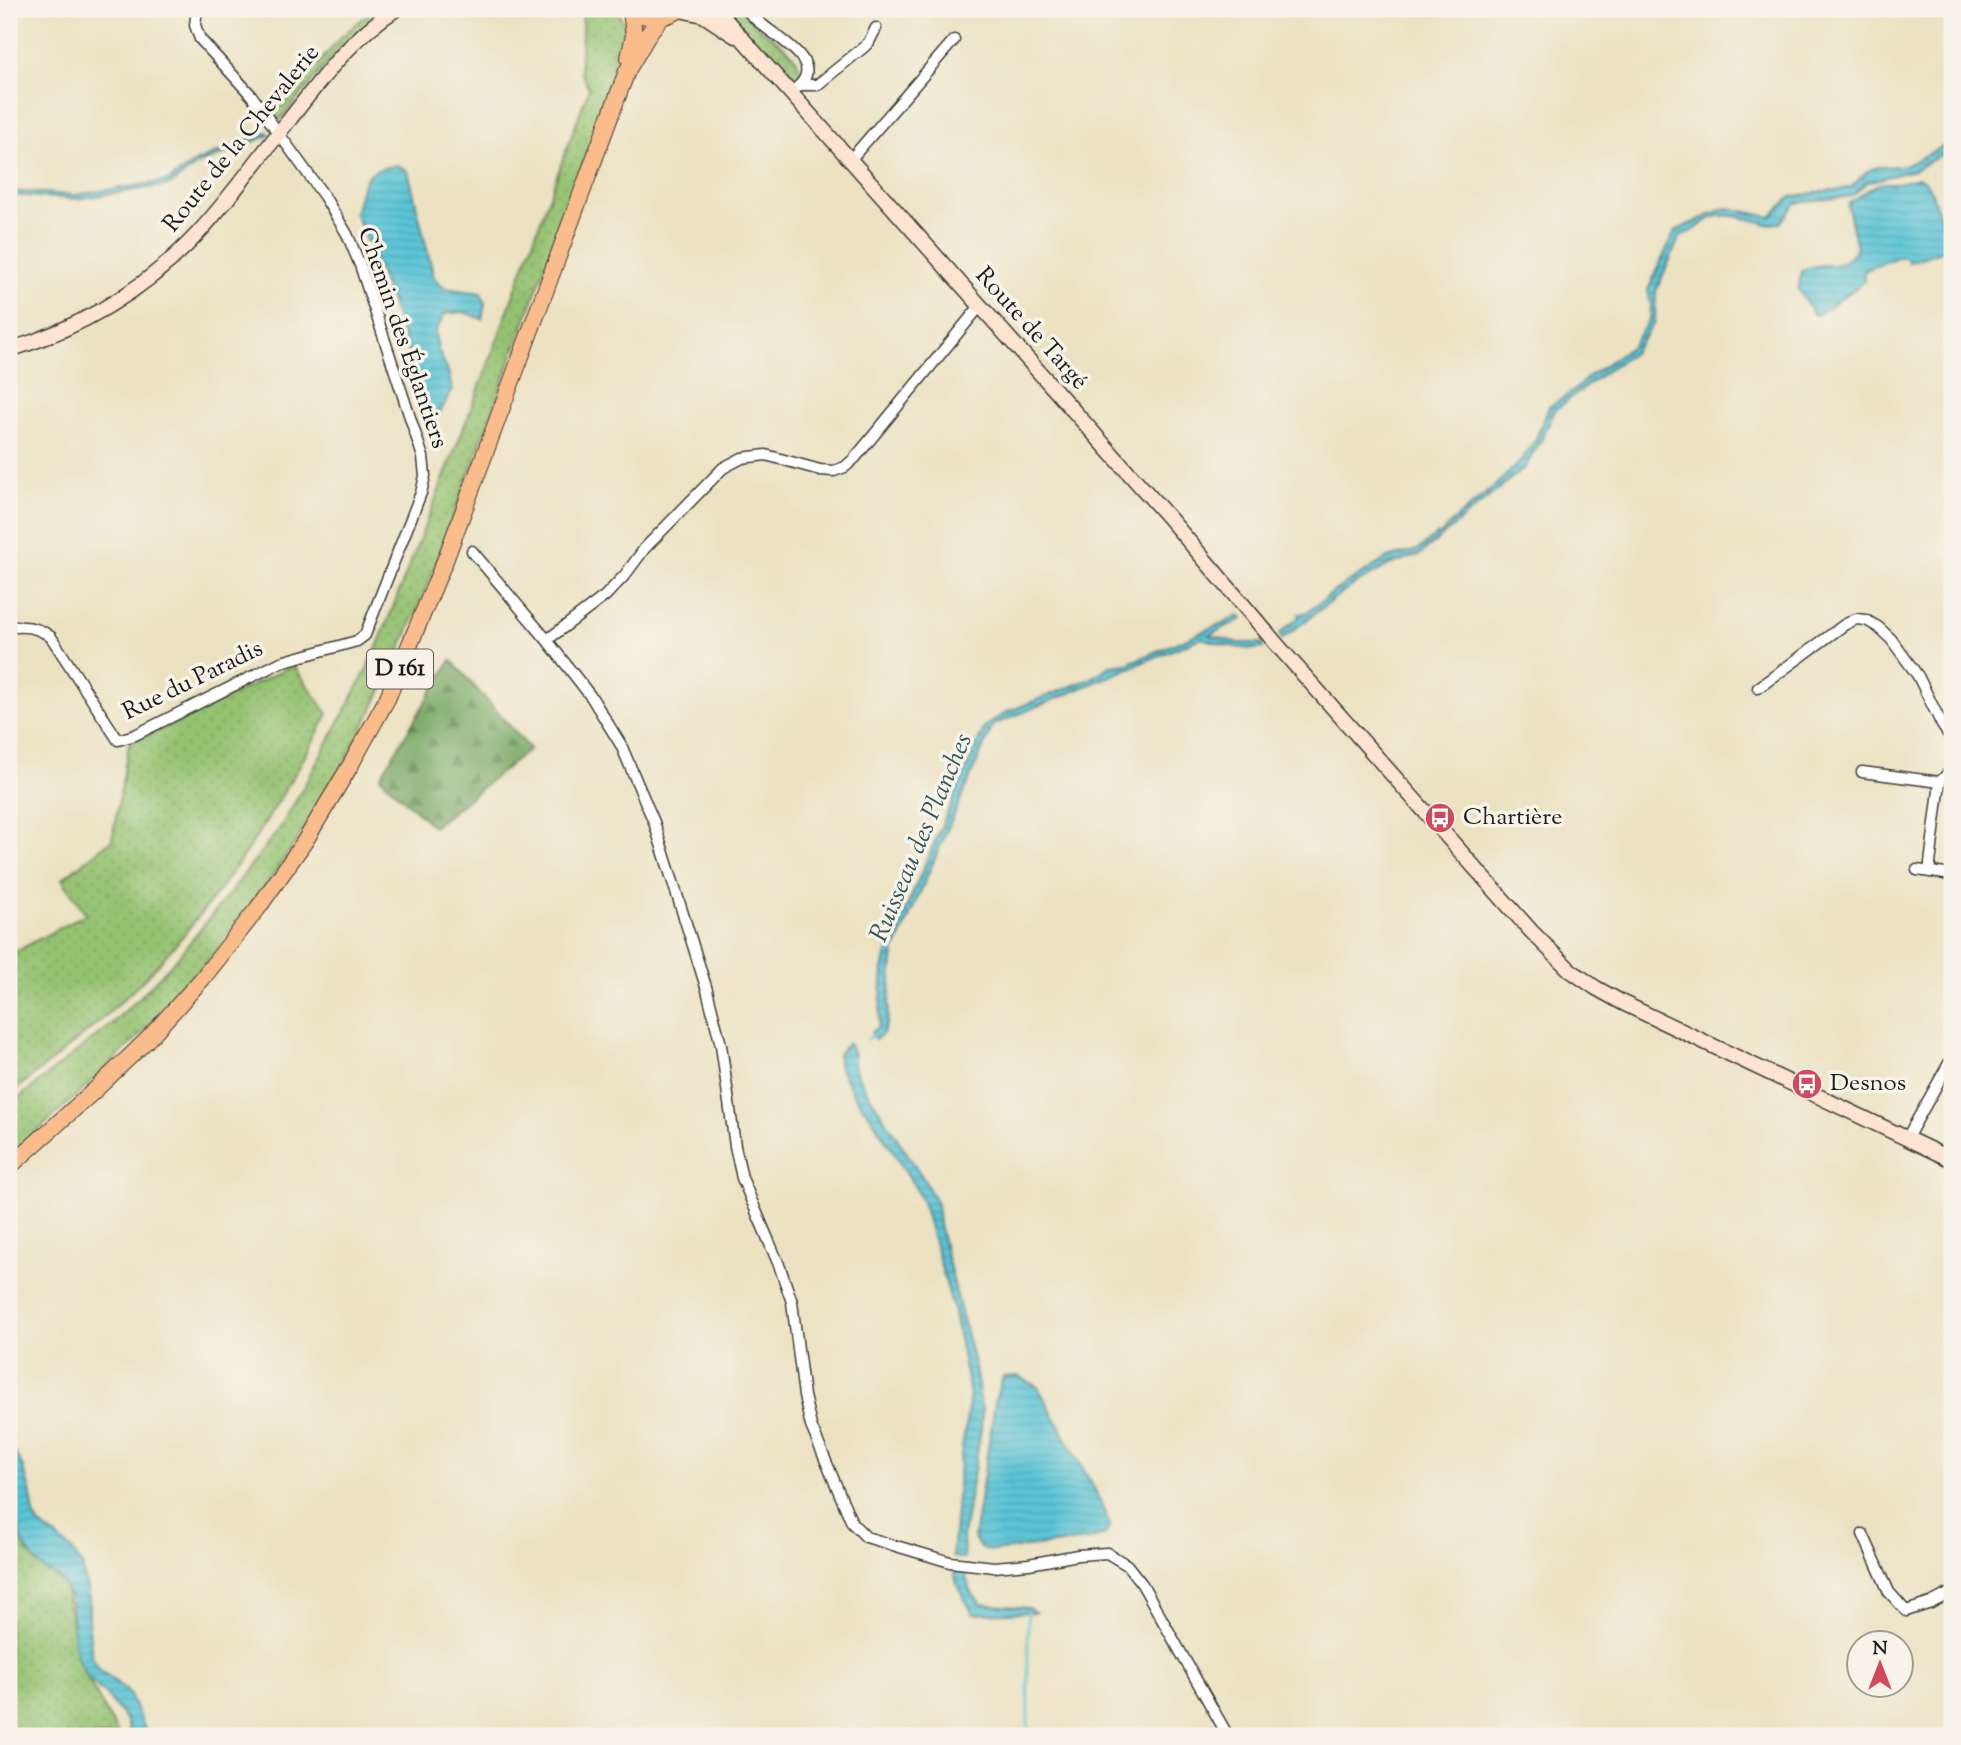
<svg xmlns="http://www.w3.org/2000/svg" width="1961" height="1745" viewBox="0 0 1961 1745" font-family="'Sorts Mill Goudy',serif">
<defs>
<pattern id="green-dots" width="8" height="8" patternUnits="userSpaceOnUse" patternTransform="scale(1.75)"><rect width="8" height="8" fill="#94c271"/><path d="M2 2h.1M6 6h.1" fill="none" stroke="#7fa661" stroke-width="1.8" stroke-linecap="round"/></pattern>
<pattern id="forest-firs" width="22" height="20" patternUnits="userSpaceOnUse" patternTransform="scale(1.75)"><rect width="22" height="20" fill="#77a863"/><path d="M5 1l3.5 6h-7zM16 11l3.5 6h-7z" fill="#618851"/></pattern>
<pattern id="water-rules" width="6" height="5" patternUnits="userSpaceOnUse" patternTransform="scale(1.75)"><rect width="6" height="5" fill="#5ac4d6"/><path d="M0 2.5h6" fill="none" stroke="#4ea8b7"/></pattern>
</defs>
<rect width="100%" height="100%" fill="#f7f3e8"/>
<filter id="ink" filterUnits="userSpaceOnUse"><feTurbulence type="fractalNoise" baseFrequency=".0143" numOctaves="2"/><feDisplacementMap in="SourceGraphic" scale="14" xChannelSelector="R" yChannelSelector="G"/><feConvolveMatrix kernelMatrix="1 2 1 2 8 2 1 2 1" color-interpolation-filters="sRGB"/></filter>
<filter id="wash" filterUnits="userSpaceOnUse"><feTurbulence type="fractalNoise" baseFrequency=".00686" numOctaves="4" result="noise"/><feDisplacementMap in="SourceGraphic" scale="28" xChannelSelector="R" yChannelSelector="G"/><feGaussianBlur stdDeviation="1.57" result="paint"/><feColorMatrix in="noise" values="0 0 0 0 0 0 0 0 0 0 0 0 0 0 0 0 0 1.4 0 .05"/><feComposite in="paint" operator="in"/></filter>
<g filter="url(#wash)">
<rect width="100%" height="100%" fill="#ece2c2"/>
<path fill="url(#green-dots)" stroke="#586f46" stroke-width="2" d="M374,9H386L341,47L279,121L273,119L262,105L284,106L301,83L314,59L319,63L340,38Z
M583,9H617C633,34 623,51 615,77L435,566C414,617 394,668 369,716C315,821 246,921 167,1007C117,1060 64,1108 9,1156V1106L109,1026L141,996L177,958L225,899L282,825L303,788L360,683L378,645L484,376L589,88L580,71Z
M723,9H741C746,15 751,21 757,26C772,39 803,53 800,77L794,82L785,79Z
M293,665L328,714C281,802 229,886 161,961C116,1011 62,1053 9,1095V955L86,914L62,879L112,840L129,743L178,722Z
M9,1472L15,1481L27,1552L65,1585L78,1660L119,1736H9Z"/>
<path fill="url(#forest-firs)" stroke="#4a6240" stroke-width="2" d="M451,660L530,749L433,827L380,777Z"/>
<path fill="url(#water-rules)" stroke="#3b7079" stroke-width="2" d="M267,132L270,135L197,165L170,185L76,199L9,195V191L74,195L168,181L197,161Z
M1952,142V149L1914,170L1867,182L1852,196L1796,203L1780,223L1765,224L1762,222C1746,219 1726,211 1710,219C1697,226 1696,232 1680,236L1656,291L1655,322L1632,354L1613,366L1555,410L1543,437L1525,467L1419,555L1391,564L1357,583L1339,595L1282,639L1279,634L1298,618L1299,614L1308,612L1336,590L1388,558L1417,550L1422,547L1436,535L1441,534L1449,525L1499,482L1520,462L1536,439L1549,407L1566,396L1578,387L1588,377L1632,346L1650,319L1651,306L1648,290L1675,231L1722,209L1729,208L1771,217L1791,197L1831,190L1836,191L1851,187L1868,171L1876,167L1905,166Z
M397,165L408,171L434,278L444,288L481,293L485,303L482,319L464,312L445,314L435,332L438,350L448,371L452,390L440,412L432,413L425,402L389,296L355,213C365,180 360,171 397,165Z
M1918,178L1924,180L1931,191L1949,244L1944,250L1909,262L1905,257H1897L1864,271V282L1818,315L1813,314L1798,289L1802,270C1828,258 1839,276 1857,247L1848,207L1849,203L1874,186L1882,183H1899Z
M1239,615L1242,619L1209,635L1239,643H1261L1263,648C1241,651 1222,644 1201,638L993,725L894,952L887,1022L883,1033L875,1040L871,1032L879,1026L883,969L888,950L985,726L1007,712L1092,678L1110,666L1127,664L1225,622Z
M848,1043L854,1054V1068L864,1087L925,1181L937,1204L939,1225L974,1363L982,1411L981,1429L963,1535L964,1559L952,1557L960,1463L970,1395L953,1308L924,1207L916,1189L871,1117L855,1097L838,1065V1054Z
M1018,1376L1038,1387L1098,1496L1110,1526L1105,1535L1088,1540L993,1551L980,1548L974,1538L996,1397L1003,1377Z
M9,1441L23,1468L30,1490L34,1514L39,1524L71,1549L82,1566L89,1598V1629L92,1656L98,1668L129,1693L148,1736H130L127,1721L122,1714L105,1694L89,1679L78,1660L74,1643L71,1600L65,1585L58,1577L46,1571L36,1562L23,1544L16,1517V1488L9,1469Z
M954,1569H964L970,1591L981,1604L1029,1608L1035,1612L973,1614L957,1585Z"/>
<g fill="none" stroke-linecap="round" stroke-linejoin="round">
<path stroke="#5ac4d6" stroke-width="2.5" d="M868,1039L876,1034
M1028,1611V1736"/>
</g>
</g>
<g filter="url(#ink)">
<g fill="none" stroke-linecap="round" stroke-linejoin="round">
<g stroke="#3b3a35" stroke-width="13">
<path id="street" d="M747,9C761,34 839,60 791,92
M802,85H817L864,47L869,42L876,28
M850,160L954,40
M472,551L547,640L592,698L621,745L654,822L707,990L721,1045L735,1146L742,1178L779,1265L792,1302L804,1396L811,1426L852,1523L866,1537L950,1562L994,1567L1029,1564L1078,1555L1107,1553L1127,1565L1142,1584L1228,1736
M9,628C25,625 38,627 51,637L118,740L135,735L281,662L357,641L365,635L421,493L425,476L423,457L360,265L347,234L324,196L251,95L200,39L195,25L197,9
M547,640L605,596L625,575L645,548L723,468L742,458L766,455L820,470L834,471L845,467L855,458L980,306
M1758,688L1844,625L1856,619L1866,620L1878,627L1891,639L1918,676L1942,725L1952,740
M1862,772L1940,782
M1917,870L1952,875
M1929,872L1940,782L1952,769
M1907,1138L1952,1058
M1863,1534L1889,1592L1906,1611L1931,1603L1952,1592"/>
</g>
<g stroke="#3b3a35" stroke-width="17">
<path id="secondary" d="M716,9L1169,518L1279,647L1531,931L1570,970L1596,988L1623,1003L1952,1160
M680,10L703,15L735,36
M9,350C83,327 148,288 200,231C232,196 260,156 290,119C322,78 352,37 396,9"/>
</g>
<g stroke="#3b3a35" stroke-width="18">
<path id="primary" d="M629,9C647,20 663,20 681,9
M629,58L634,35L631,10
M9,1167L95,1090L147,1040L202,979L258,908L305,841L350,766L387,699L446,558L627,71L651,30L662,17"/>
</g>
<use href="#street" stroke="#fff" stroke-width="10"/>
<use href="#secondary" stroke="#fde4d1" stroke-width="14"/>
<use href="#primary" stroke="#fabc8b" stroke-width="16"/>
</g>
</g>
<defs>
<g id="bus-disc" transform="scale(1.575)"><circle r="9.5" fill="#d1495b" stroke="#f7f3e8"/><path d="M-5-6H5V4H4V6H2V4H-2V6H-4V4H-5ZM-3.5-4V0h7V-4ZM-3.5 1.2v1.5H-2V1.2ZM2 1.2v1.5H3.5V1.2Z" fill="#fff"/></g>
</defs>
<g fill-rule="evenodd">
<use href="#bus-disc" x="1440" y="818"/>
<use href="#bus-disc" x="1807" y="1084"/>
</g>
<g text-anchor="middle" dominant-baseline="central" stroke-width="7" stroke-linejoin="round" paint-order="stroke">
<rect fill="#f7f3e8" stroke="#5e5c59" stroke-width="2" x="367" y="649.5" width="66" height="39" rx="5"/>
<g font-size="23" font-weight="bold" fill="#1c1c1c">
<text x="400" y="669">D 161</text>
</g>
<g font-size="24" fill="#1c1c1c" stroke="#f7f3e8">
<text transform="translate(242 139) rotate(-51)">Route de la Chevalerie</text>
<text transform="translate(1031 329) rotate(48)">Route de Targé</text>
<text transform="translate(402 338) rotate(71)">Chemin des Églantiers</text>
<text transform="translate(193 681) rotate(-26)">Rue du Paradis</text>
</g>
<g font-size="24" fill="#1c1c1c" stroke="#f7f3e8" text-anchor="start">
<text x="1463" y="818">Chartière</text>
<text x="1830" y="1084">Desnos</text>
</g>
<g font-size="26" font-style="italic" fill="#32575d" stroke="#f7f3e8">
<text transform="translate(922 838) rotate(-67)">Ruisseau des Planches</text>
</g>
</g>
<rect width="1961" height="1745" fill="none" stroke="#f7f3e8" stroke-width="35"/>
<g transform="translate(1880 1664)"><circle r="33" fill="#f7f3e8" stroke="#9f9d96" stroke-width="2"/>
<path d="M0-5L12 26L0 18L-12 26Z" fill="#d1495b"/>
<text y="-10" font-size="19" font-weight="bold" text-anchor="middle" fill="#1c1c1c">N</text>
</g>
</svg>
